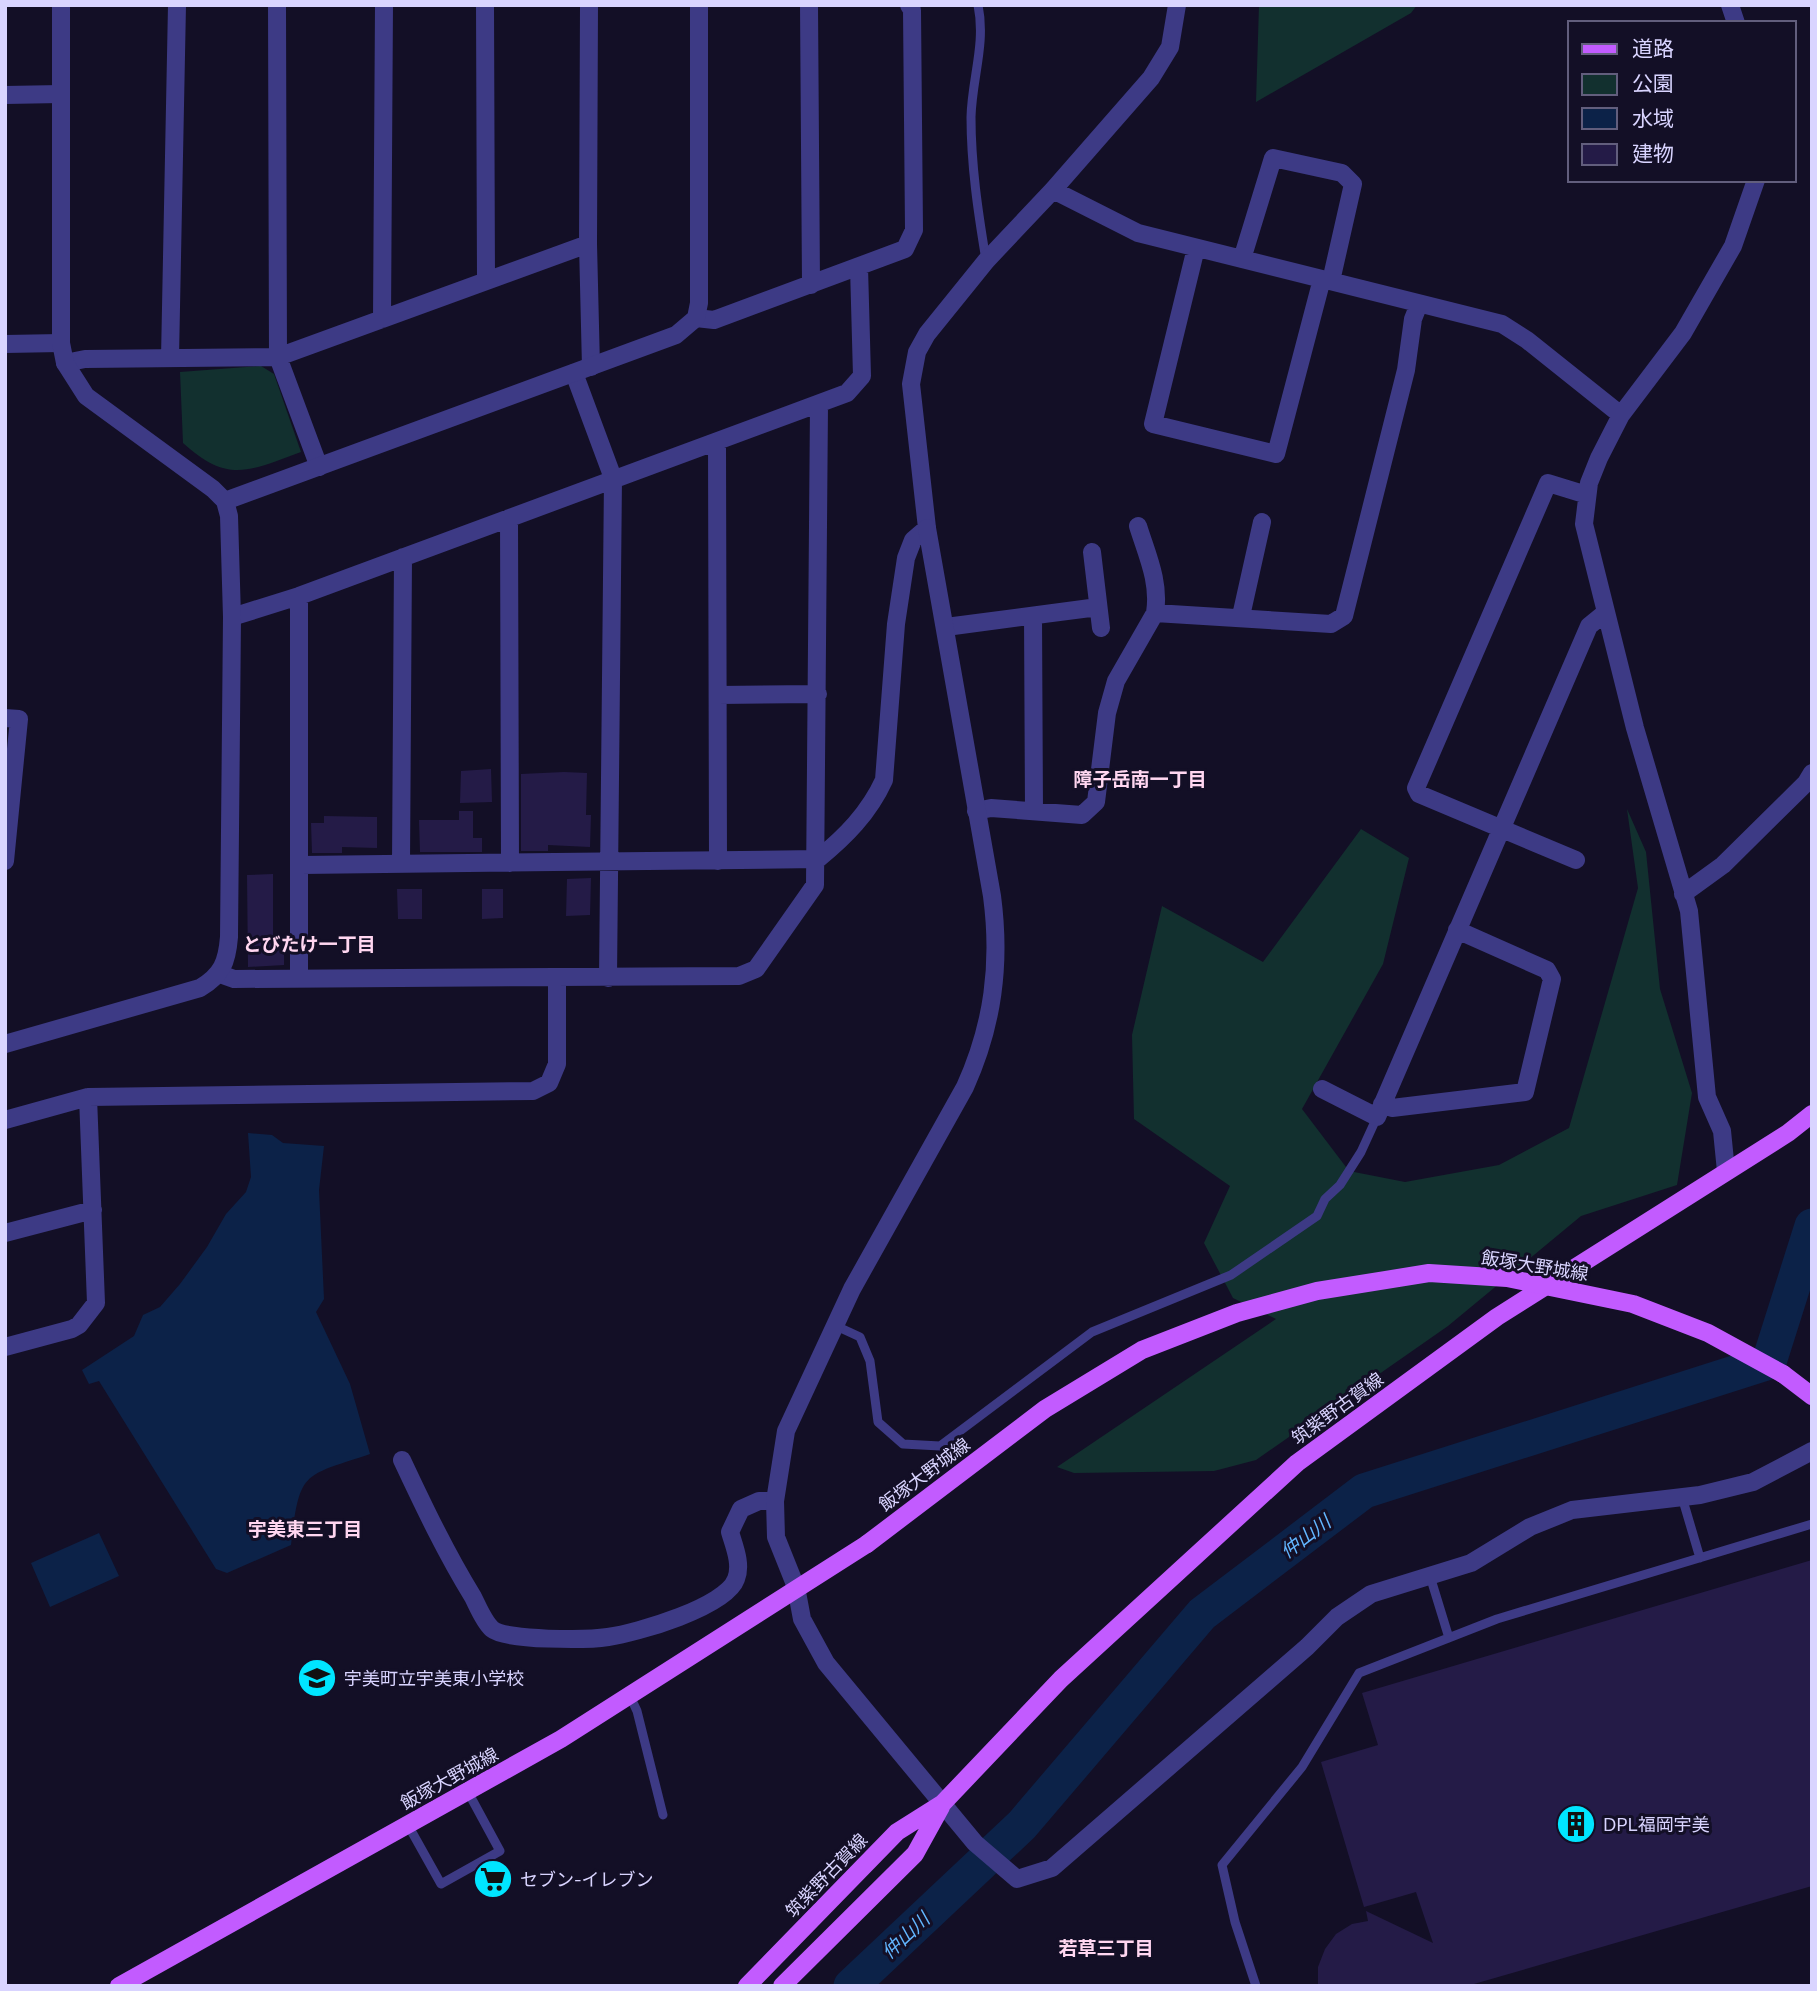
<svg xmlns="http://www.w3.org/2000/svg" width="1817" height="1991" viewBox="0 0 1817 1991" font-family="Commissioner,'Noto Sans JP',sans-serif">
<rect width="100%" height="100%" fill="#130f26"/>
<path fill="#12302f" d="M1259,5H1417L1411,13L1256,102Z
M261,366L274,374L301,452C249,471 228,484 183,443L180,372Z
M1627,809L1646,852L1660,989L1692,1093L1677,1185L1581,1216L1448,1326L1256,1460L1214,1471L1074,1473L1057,1467L1276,1319L1233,1298L1204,1243L1230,1186L1134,1119L1132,1035L1162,906L1263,962L1361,829L1409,858L1383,964L1302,1109L1349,1171L1405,1182L1499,1165L1569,1128L1638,888Z"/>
<path fill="#0c2248" d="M248,1133L272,1135L283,1143L324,1146L319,1190L324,1299L316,1312L350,1384L370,1454C302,1477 300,1470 291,1545L227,1573L216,1569L99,1381L89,1384L82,1370L134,1336L143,1315L160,1307L180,1284L207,1247L226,1214L246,1192L251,1177Z
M99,1533L119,1576L50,1607L31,1563Z"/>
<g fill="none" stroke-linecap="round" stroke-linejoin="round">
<path stroke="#0c2248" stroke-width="35" d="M851,1986L1022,1825L1202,1614L1364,1491L1769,1362L1812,1226"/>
</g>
<path fill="#241b47" d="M491,769L492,802L460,803L461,771Z
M564,772L587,773L586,815H591L590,847L548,845V851H521V774Z
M459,811H473V838H482V852H420L419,820H459Z
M324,816L377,817V848L342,847V853H312L311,823H324Z
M273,874V944L284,943V965L248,967L247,875Z
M591,878L590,915L566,916L567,879Z
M397,889H422V919H398Z
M482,889H503V918L482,919Z
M1812,1560V1886L1467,1986H1318V1967L1325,1949L1336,1934L1352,1924L1368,1921L1366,1911L1433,1943L1416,1892L1364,1907L1321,1762L1378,1745L1362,1693Z"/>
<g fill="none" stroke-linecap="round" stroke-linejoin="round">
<path stroke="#3d3a85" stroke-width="9" d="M978,5C986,44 972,78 971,117C971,165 978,212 986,260
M834,1325L860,1337L870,1361L878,1422L903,1444L940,1446L1092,1332L1231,1275L1317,1216L1325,1199L1340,1185L1361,1152L1377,1117
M1682,1497L1700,1558
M1430,1576L1449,1638
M629,1694L637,1711L663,1815
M408,1825L441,1884L500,1851L468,1792
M1256,1986L1235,1922L1222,1865L1302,1767L1359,1673L1497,1619L1812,1524"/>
<path stroke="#3d3a85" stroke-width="18" d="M277,5L278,357L319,467
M485,5L486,280
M589,5L588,244L591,367
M809,5L811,285
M1730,5L1736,23
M5,95L61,94
M1053,190L1138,233L1502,324L1527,340L1621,415
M1196,248L1153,424L1276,454L1322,279
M1242,259L1273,158L1342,173L1353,184L1331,281
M696,318L714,320L905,249L914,230L912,10L909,5
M382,319L384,5
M5,344L61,343
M170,358L177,5
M65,363L85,359L278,357L588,244
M574,373L613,478L608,978
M717,442L718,861
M509,518L510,863
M1138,526C1147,555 1160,582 1155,613
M1092,552L1101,628
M1033,616L1034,811
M1241,616L1262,522
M232,617L299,596L847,393L862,376L859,267
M946,627L1098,607
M718,695L818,694
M5,718L19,719L5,861
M976,811L991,808L1082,815L1096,802L1107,713L1116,681L1155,613L1331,624L1344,616L1406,370L1413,319L1419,304
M1576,860L1419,794L1416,788L1548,483L1587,495
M401,864L403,557
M301,865L818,859C845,837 869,813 884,780L896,624L906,558L913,540L927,528L911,384L917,352L927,334L986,261L1053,190L1151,78L1170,47L1177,5
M1683,894L1723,865L1806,783L1812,773
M220,974L234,979L739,976L756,969L815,885L819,405
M299,979V596
M1322,1089L1377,1117L1589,626L1605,613
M1382,1104L1392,1108L1525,1092L1552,979L1547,970L1457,930
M5,1120L88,1097L533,1091L549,1083L557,1064V979
M1726,1171L1722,1131L1707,1097L1689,911L1635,728L1584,524L1589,483L1599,458L1621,415L1683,333L1733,246L1756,180
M5,1233L93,1210
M5,1347L72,1329L79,1325L96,1303L88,1097
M402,1460C424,1507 446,1553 473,1597C478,1607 484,1622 492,1629C506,1641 589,1640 608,1637C637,1633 726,1607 736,1579C742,1564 734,1546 730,1532L741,1509L759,1501H775
M796,1587L802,1619L826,1663L975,1843L1017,1879L1052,1868L1307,1647L1337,1617L1371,1594L1471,1563L1530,1527L1572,1510L1700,1495L1753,1482L1812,1451"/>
<path stroke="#3d3a85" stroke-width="18" d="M225,501L676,335L696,318L699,303V5
M5,1044L200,988C222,975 227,962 229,937L232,617L229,516L225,501L213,489L86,396L65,363L61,343V5
M796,1587L776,1537L775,1501L786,1431L852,1289L965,1087C993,1025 1001,964 992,896L927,528"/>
<path stroke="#c25bff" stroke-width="18" d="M1783,1374L1812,1396
M119,1986L561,1739L867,1544
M747,1986L897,1832L943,1803L1061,1679L1297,1463L1497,1317L1788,1133L1812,1114
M782,1986L915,1854L941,1807"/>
<path stroke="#c25bff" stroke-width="18" d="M867,1544L1045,1409L1142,1350L1237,1313L1317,1291L1429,1273L1507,1278L1633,1304L1708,1333L1783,1374"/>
</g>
<defs>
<g id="school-disc" transform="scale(2.0125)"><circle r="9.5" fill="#00e5ff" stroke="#130f26"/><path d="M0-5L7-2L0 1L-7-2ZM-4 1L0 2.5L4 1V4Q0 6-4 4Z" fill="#111"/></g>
<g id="building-disc" transform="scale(2.0125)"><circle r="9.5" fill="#00e5ff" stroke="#130f26"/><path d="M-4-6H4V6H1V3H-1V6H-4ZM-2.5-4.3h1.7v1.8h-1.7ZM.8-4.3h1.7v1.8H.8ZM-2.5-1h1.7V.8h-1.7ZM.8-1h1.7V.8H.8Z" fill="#111"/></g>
<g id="supermarket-disc" transform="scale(2.0125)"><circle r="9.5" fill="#00e5ff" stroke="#130f26"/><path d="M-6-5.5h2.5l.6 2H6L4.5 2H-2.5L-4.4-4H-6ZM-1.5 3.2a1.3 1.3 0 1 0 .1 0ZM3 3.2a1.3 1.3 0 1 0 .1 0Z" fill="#111"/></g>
</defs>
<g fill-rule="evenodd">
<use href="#school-disc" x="317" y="1678"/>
<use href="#building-disc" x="1576" y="1824"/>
<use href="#supermarket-disc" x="493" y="1879"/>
</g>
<g text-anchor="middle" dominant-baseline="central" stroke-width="6" stroke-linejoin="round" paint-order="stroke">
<g font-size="18" fill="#d9d4ff" stroke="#130f26">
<text transform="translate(1535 1265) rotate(9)">飯塚大野城線</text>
<text transform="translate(1337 1408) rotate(-36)">筑紫野古賀線</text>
<text transform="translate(924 1474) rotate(-37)">飯塚大野城線</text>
<text transform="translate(449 1778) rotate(-29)">飯塚大野城線</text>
<text transform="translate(826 1875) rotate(-46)">筑紫野古賀線</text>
</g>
<g font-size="18" fill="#d9d4ff" stroke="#130f26" text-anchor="start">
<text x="344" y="1678">宇美町立宇美東小学校</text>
<text x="1603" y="1824">DPL福岡宇美</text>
<text x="520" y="1879">セブン-イレブン</text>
</g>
<g font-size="19" font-weight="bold" fill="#ffd6f0" stroke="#130f26">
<text x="1140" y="778">障子岳南一丁目</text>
<text x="309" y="943">とびたけ一丁目</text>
<text x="305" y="1528">宇美東三丁目</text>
<text x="1106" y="1947">若草三丁目</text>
</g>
<g font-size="19" font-style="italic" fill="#62b6ff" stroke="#130f26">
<text transform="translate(1305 1536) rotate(-37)">仲山川</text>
<text transform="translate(905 1935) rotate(-43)">仲山川</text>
</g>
</g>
<rect width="1817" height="1991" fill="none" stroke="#d9d4ff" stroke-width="14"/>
<rect x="1568" y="21" width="228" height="161" fill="#130f26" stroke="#625e7d" stroke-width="2"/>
<rect x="1582" y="44" width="35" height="10" fill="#c25bff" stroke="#625e7d" stroke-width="2"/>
<text x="1632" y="56" font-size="21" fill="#d9d4ff">道路</text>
<rect x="1582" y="74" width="35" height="21" fill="#12302f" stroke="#625e7d" stroke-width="2"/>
<text x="1632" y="91" font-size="21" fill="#d9d4ff">公園</text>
<rect x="1582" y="108" width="35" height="21" fill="#0c2248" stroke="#625e7d" stroke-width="2"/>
<text x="1632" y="126" font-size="21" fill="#d9d4ff">水域</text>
<rect x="1582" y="144" width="35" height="21" fill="#241b47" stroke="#625e7d" stroke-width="2"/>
<text x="1632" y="161" font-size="21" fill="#d9d4ff">建物</text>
</svg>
